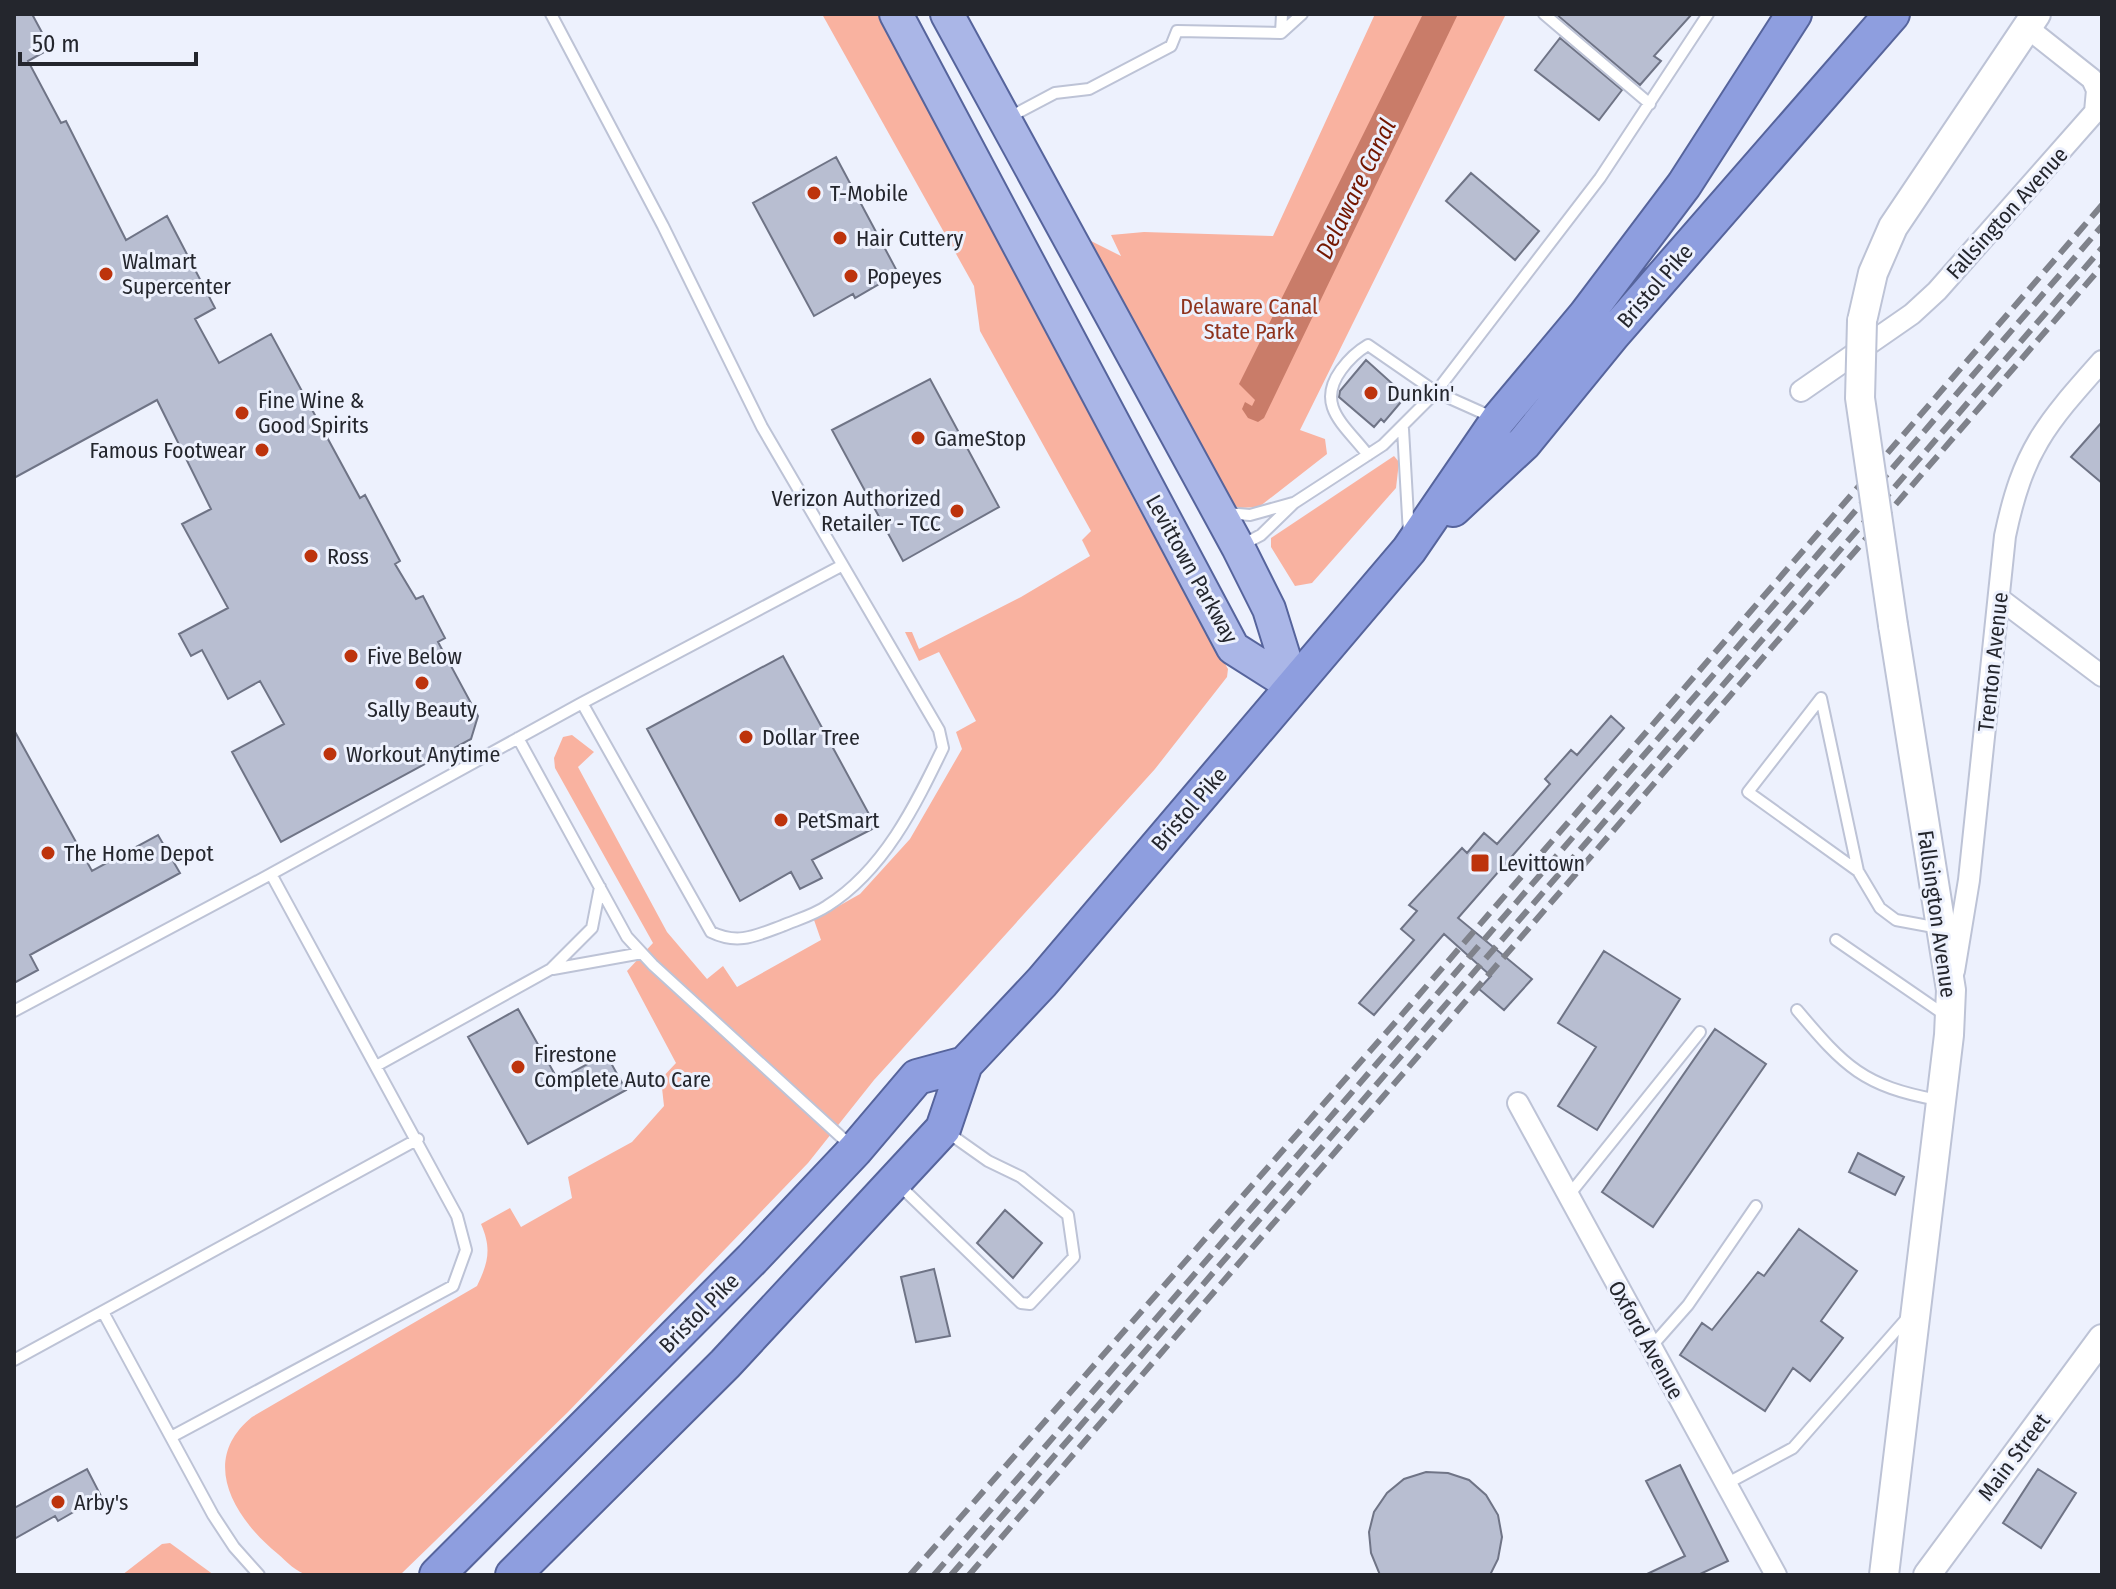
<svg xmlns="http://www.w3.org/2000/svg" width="2116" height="1589" viewBox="0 0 2116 1589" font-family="'Fira Sans Condensed',sans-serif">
<rect width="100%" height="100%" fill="#edf1fd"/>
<path fill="#f9b2a0" d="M822,14H879L883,18L1135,502L1228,669L1227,677L1155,769L874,1080L808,1163L568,1412L400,1575C371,1575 336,1580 308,1575C297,1573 286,1561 278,1554C235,1519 198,1461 252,1417L477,1286C488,1263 492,1249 481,1224L510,1208L521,1227L572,1198L568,1177L632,1142L664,1106L661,1079L676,1063L627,971L653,943L555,768L554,758L563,737L572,735L594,752L578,767L667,932L707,979L723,966L737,987L821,940L814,920L860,894L910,839L962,749L956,732L976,721L939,652L919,661L905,632H912L919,649L1021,597L1090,556L1082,540L1091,531L980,331L974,286Z
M1375,14H1506L1300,430L1325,439L1327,454L1259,507L1238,508L1225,499L1085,238L1121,256L1111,235L1144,232L1273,236Z
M1394,456L1399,462L1396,488L1312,583L1295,586L1271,547V538Z
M170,1543L214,1575H122L162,1544Z"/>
<path fill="#c97c69" d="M1423,14H1458L1264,418L1258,422L1248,418L1242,409L1245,402L1252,406L1255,400L1239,384Z"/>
<path fill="#b8bed1" stroke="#6f7486" stroke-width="2" d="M14,14H32L46,40L43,42L48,50L28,61L61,123L66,121L126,240L167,216L215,308L195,319L219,363L271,334L360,498L365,495L400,561L395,564L416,599L423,596L445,638L438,642L478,716L471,739L281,842L232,752L284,724L260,681L228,699L202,650L191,656L179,634L228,608L182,524L211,509L157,400L14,478Z
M1556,14H1692L1654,56L1661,61L1640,85Z
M1560,38L1622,90L1599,120L1535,70Z
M836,157L898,273L855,298L853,294L814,316L753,203Z
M1471,173L1539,231L1515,260L1446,201Z
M1366,360L1406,396L1384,422L1381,419L1374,427L1339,397L1340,391Z
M930,379L999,507L903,561L832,430Z
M2102,422V483L2071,457Z
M783,656L876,827L812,860L822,878L800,889L791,872L740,901L647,729Z
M1611,716L1624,728L1458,918L1532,979L1504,1010L1479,989L1491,976L1444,934L1374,1015L1359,1003L1414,940L1401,929L1417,911L1409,905L1462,848L1467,853L1484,833L1497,844L1550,784L1545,779L1571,750L1577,755Z
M14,730L92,871L158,835L180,873L30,955L38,970L14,983Z
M1604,951L1680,999L1597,1130L1558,1106L1596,1047L1558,1023Z
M518,1009L558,1080L606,1054L626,1090L528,1144L468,1037Z
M1715,1029L1766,1064L1653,1227L1602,1192Z
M1858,1153L1904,1177L1895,1195L1849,1172Z
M1005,1210L1042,1243L1013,1278L977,1243Z
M1799,1229L1857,1271L1821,1321L1843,1338L1810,1381L1793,1368L1765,1411L1680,1355L1702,1323L1712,1330L1758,1272L1764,1276Z
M934,1269L950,1336L916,1342L901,1277Z
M1680,1465L1728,1561L1698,1575H1645L1685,1556L1646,1481Z
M87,1469L101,1496L58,1521L55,1516L14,1539V1508Z
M2038,1469L2076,1493L2041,1548L2003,1523Z
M1426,1472L1448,1473L1469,1480L1486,1495L1498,1515L1502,1537L1498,1559L1490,1575H1380L1371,1553L1369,1532L1374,1512L1387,1493L1404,1479Z"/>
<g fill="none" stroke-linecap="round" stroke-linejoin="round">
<g stroke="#bdc3d6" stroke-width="14">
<path id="service" d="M551,14L663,226L762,427L939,730L943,748C915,806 884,870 827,906C814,915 796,920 782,926C755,936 738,945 711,932L582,703
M1544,14L1650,104
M1281,33L1302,14
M1006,119L1055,93L1089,89L1171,46L1177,31L1281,33L1282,14
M1403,429L1409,534
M1368,455C1345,425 1315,406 1341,370C1349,359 1356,352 1368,345L1436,392L1492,417
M1226,513L1250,515L1293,503
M1240,546L1261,535L1294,503L1383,445L1436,392L1600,178L1708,14
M518,738L627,937L653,965L851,1146
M1858,871L1821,698L1748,792L1858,871L1880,908L1896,920L1939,928
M271,874L582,703L841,566
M1836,940L1945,1015
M553,969L642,953
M1797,1010C1845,1067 1863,1086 1938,1100
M14,1011L271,874L457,1216L466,1250L453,1286L171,1437
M378,1065L551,969L592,928L600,887
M897,1183L1021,1303L1030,1304L1074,1257L1068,1215L1021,1177L988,1161L947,1132
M1569,1195L1700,1032
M103,1312L213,1515L234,1547L259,1575
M1650,1348L1688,1305L1756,1206
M14,1360L418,1139
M1726,1484L1793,1448L1907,1318"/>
</g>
<g stroke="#bdc3d6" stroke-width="24">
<path id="minor" d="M1801,391L1912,314L1937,291L2095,112L2097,90L2092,79L2029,29
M2000,599L2102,676
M1954,971L1969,880L2005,536C2023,450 2045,425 2102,361
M1518,1103L1776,1575"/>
</g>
<g stroke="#bdc3d6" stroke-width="30">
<path id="tertiary" d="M1927,1575L2102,1338"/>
</g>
<g stroke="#bdc3d6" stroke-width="32">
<path id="secondary" d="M1862,321L1873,273L1893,227L2036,14
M1884,1575L1949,1035L1951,990L1893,625"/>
</g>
<g stroke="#56649c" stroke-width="36">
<path id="primary" d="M896,14L1233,648L1293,686
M947,14L1238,547L1269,609L1293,686"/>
</g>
<g stroke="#56649c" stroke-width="38">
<path id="trunk" d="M1453,509L1524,443L1613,334L1892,14
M437,1575L752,1259L855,1150L917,1077L965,1064
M513,1575L725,1364L943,1129L965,1064L1042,982L1409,550L1498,420L1586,315L1684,185L1794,14"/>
</g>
<use href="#service" stroke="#fff" stroke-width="10"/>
<use href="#minor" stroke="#fff" stroke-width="20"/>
<use href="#tertiary" stroke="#fff" stroke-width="26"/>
<use href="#secondary" stroke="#fff" stroke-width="28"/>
<use href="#primary" stroke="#aab6e7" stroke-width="32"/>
<use href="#trunk" stroke="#8e9edf" stroke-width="34"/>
<path stroke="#7f828b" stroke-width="6" stroke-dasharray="16 8" stroke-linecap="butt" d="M910,1575L1399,1018L2102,205
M934,1575L2102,226
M951,1575L2102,248
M969,1575L2102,266"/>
<g stroke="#bdc3d6" stroke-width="32" stroke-linecap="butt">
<path id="secondary-bridge" d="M1862,321L1860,398L1893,625"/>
</g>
<use href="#secondary-bridge" stroke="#fff" stroke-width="28"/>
</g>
<g fill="#bd330c" stroke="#edf1fd" stroke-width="3">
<circle cx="814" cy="193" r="8"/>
<circle cx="840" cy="238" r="8"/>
<circle cx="106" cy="274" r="8"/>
<circle cx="851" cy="276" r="8"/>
<circle cx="1371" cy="393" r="8"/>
<circle cx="242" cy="413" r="8"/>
<circle cx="918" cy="438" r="8"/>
<circle cx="262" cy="450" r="8"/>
<circle cx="957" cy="511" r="8"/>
<circle cx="311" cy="556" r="8"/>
<circle cx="351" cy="656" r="8"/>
<circle cx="422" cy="683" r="8"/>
<circle cx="746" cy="737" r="8"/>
<circle cx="330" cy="754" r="8"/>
<circle cx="781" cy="820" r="8"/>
<circle cx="48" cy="853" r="8"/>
<rect x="1470" y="853" width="20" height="20" rx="4"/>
<circle cx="518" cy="1067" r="8"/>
<circle cx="58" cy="1502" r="8"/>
</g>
<g text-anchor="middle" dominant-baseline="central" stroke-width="6" stroke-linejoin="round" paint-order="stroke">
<g font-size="22" fill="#24262d" stroke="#edf1fd" text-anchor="start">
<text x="830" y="193">T-Mobile</text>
<text x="856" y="238">Hair Cuttery</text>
<text x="122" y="261">Walmart<tspan x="122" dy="25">Supercenter</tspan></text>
<text x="867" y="276">Popeyes</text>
<text x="1387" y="393">Dunkin'</text>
<text x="258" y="400">Fine Wine &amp;<tspan x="258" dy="25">Good Spirits</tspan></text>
<text x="934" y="438">GameStop</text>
<text x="246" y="450" text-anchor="end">Famous Footwear</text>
<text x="941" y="498" text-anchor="end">Verizon Authorized<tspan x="941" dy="25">Retailer - TCC</tspan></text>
<text x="327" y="556">Ross</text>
<text x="367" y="656">Five Below</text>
<text x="422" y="709" text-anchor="middle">Sally Beauty</text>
<text x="762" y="737">Dollar Tree</text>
<text x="346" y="754">Workout Anytime</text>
<text x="797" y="820">PetSmart</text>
<text x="64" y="853">The Home Depot</text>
<text x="1498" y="863">Levittown</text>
<text x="534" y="1054">Firestone<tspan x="534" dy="25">Complete Auto Care</tspan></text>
<text x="74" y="1502">Arby's</text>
</g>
<g font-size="22" fill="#24262d" stroke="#edf1fd">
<text transform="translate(2007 213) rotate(-48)">Fallsington Avenue</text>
<text transform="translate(1655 286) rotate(-49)">Bristol Pike</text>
<text transform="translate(1192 569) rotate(61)">Levittown Parkway</text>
<text transform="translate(1993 662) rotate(-84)">Trenton Avenue</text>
<text transform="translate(1189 809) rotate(-49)">Bristol Pike</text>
<text transform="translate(1937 914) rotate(82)">Fallsington Avenue</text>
<text transform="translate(699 1313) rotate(-45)">Bristol Pike</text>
<text transform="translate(1646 1340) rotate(61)">Oxford Avenue</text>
<text transform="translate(2014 1457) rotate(-53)">Main Street</text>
</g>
<g font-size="22" fill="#8f321c" stroke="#edf1fd">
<text x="1249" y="306">Delaware Canal<tspan x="1249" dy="25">State Park</tspan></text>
</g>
<g font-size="24" font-style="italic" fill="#731600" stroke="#edf1fd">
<text transform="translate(1356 189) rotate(-64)">Delaware Canal</text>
</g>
</g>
<rect width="2116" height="1589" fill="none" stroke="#24262d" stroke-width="32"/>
<path d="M20 52v12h176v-12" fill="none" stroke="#24262d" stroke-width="4"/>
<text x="32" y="52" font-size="24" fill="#24262d" stroke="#edf1fd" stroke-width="6" paint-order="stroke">50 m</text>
</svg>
